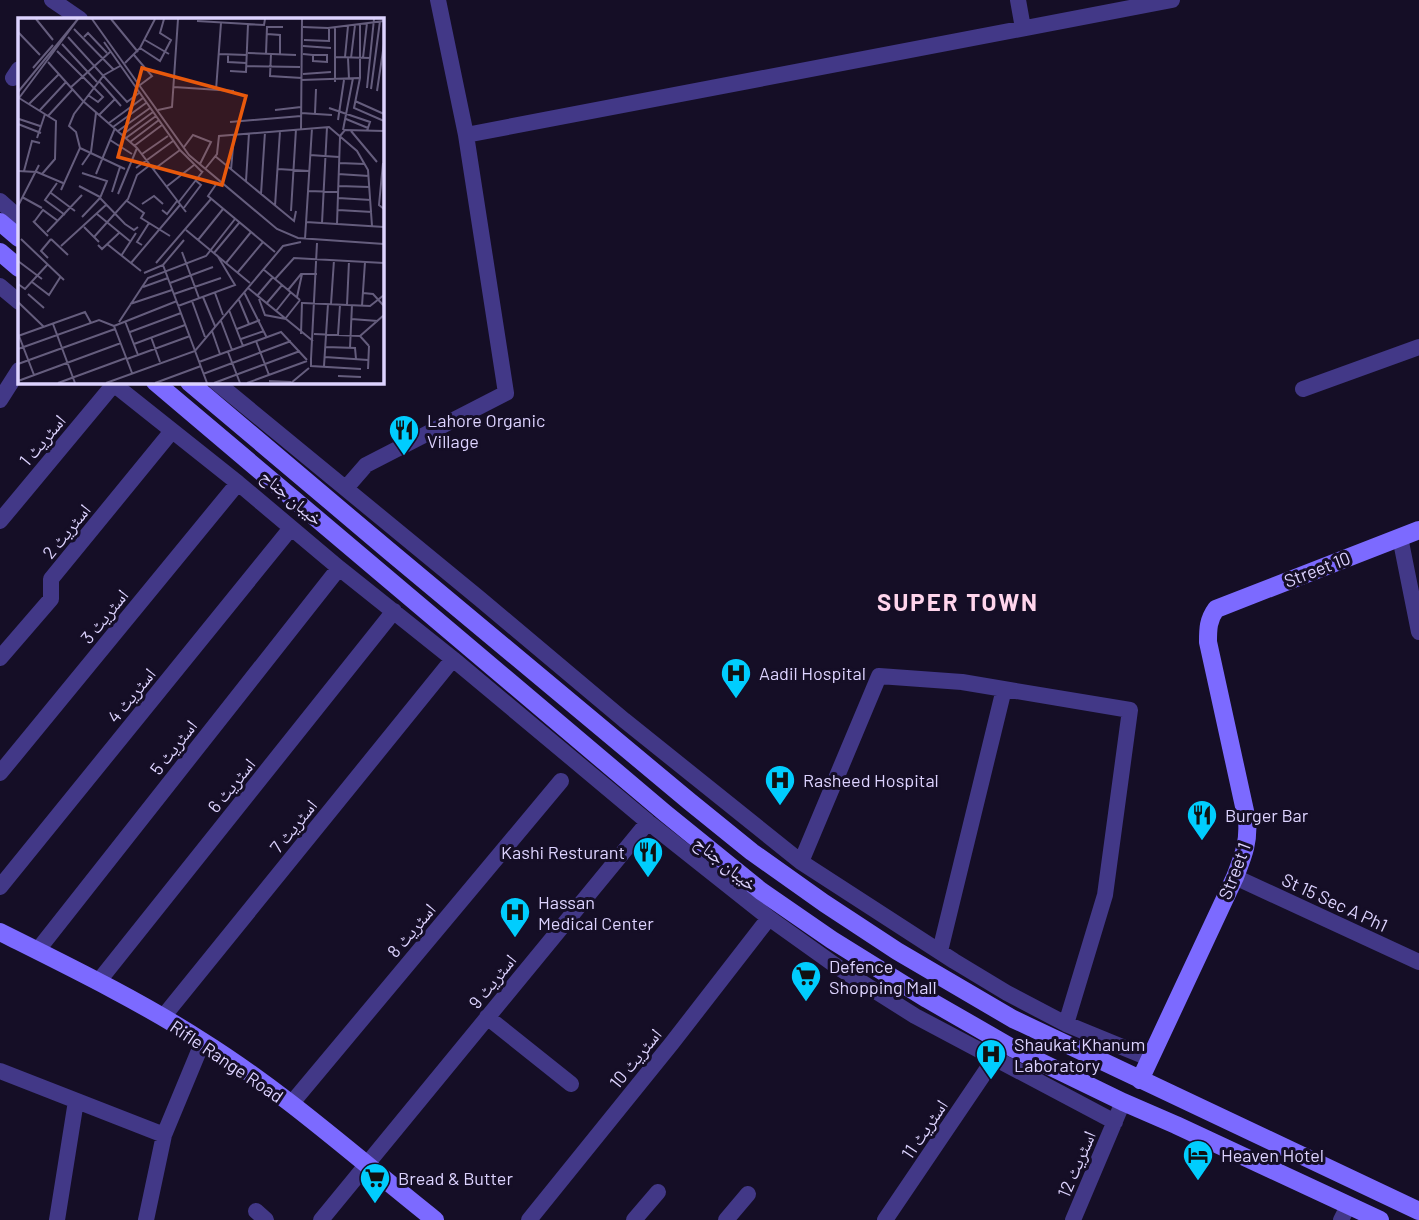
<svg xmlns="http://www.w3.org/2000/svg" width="1419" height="1220" viewBox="0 0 1419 1220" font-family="Barlow,'Noto Naskh Arabic',sans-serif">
<rect width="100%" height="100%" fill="#150e26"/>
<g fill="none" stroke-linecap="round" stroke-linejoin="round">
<path stroke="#423887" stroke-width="16" d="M52,0L80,19
M1018,0L1023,28
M13,78L19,69
M466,135L1172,0
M0,201L19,218
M0,286L19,302
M111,382L238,483L339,568L453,659L648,822L769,918L839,968L915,1016L1115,1122
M216,382L480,599L624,720L801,862L954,961L1007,993L1066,1024L1149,1058
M1303,389L1419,347
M0,400L19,370
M346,488L366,465L506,393L466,135L438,0
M0,521L114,384
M1400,537L1419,632
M0,658L51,599V579L172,431
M0,773L238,483
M801,862L879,676L962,682L1130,710L1105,895L1066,1024
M1235,877L1419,962
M0,887L291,528
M37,951L339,568
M940,951L1004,689
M98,982L394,611
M163,1017L453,659
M487,1017L571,1084
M0,1071L164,1135
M291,1104L561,781
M256,1211L266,1220
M57,1220L76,1101
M146,1220L164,1135L203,1041
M321,1220L648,822
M529,1220L672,1043L769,918
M634,1220L658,1192
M726,1220L748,1194
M885,1220L994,1059
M1073,1220L1123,1102
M1341,1220L1348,1206"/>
<path stroke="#7c6aff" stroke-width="18" d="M0,222L19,238
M0,252L19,268
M155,382L665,813L761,891L832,940L927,999L1014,1049L1123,1102L1176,1125L1380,1220
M189,382L388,550L689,801L752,852L824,903L897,951L1013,1019L1419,1211
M0,932C68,966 138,1000 202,1041C285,1093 358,1159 435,1220
M1140,1080L1235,877C1243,856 1249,843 1247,820L1208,642C1208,629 1208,620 1216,609L1419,530"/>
</g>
<defs>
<g id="restaurant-pin" transform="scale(1.575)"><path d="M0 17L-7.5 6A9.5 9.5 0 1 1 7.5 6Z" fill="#00cdfe" stroke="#150e26"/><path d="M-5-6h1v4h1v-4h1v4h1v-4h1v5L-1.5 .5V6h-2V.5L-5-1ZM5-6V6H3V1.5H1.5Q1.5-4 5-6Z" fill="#111"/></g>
<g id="hospital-pin" transform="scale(1.575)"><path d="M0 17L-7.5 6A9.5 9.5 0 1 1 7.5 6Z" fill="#00cdfe" stroke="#150e26"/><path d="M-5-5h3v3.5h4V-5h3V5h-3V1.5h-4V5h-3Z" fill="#111"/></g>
<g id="supermarket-pin" transform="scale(1.575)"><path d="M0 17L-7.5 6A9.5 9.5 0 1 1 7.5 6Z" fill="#00cdfe" stroke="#150e26"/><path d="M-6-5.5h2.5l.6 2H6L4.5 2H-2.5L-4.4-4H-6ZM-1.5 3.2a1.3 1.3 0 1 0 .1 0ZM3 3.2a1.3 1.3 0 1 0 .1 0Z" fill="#111"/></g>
<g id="hotel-pin" transform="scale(1.575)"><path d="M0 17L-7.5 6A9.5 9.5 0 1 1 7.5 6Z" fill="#00cdfe" stroke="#150e26"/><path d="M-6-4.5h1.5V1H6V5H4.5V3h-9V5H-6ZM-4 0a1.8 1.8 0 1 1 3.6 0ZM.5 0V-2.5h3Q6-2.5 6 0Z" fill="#111"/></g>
</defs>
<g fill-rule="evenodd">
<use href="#restaurant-pin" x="404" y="430"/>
<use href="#hospital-pin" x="736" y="673"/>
<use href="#hospital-pin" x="780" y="780"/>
<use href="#restaurant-pin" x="1202" y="815"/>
<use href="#restaurant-pin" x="648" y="852"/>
<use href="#hospital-pin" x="515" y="912"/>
<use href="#supermarket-pin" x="806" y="976"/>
<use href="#hospital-pin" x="991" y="1054"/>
<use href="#hotel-pin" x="1198" y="1155"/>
<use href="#supermarket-pin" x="375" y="1178"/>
</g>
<g text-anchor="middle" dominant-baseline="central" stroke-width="6" stroke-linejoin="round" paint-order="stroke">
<g font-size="18" fill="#ddd3ff" stroke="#150e26" text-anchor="start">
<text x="427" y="420">Lahore Organic<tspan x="427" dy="21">Village</tspan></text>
<text x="759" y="673">Aadil Hospital</text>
<text x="803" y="780">Rasheed Hospital</text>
<text x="1225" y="815">Burger Bar</text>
<text x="625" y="852" text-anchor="end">Kashi Resturant</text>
<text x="538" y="902">Hassan<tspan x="538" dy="21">Medical Center</tspan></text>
<text x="829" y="966">Defence<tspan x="829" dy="21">Shopping Mall</tspan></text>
<text x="1014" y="1044">Shaukat Khanum<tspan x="1014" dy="21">Laboratory</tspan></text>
<text x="1221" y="1155">Heaven Hotel</text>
<text x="398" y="1178">Bread &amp; Butter</text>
</g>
<g font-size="18" fill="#ddd3ff" stroke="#150e26">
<text transform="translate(42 440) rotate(-50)">اسٹریٹ 1</text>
<text transform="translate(292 497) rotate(40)">خیبان جناح</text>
<text transform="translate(66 531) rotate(-51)">اسٹریٹ 2</text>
<text transform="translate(1317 569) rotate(-21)">Street 10</text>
<text transform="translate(104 616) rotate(-51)">اسٹریٹ 3</text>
<text transform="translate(131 695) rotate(-51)">اسٹریٹ 4</text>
<text transform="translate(173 747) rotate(-52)">اسٹریٹ 5</text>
<text transform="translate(231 785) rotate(-51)">اسٹریٹ 6</text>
<text transform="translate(293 826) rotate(-51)">اسٹریٹ 7</text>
<text transform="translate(726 863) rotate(39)">خیبان جناح</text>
<text transform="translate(1234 871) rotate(-69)">Street 1</text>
<text transform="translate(1335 902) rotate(25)">St 15 Sec A Ph1</text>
<text transform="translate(411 930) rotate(-50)">اسٹریٹ 8</text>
<text transform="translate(492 981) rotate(-51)">اسٹریٹ 9</text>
<text transform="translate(635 1058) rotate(-51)">اسٹریٹ 10</text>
<text transform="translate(227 1061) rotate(34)">Rifle Range Road</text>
<text transform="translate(924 1129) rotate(-56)">اسٹریٹ 11</text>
<text transform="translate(1076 1164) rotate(-67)">اسٹریٹ 12</text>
</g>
<g font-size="24" font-weight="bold" letter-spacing="2" fill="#ffd5ec" stroke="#150e26">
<text x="958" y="601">SUPER TOWN</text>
</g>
</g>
<g transform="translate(18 18)">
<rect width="366" height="366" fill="#150e26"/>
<path fill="none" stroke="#655d7d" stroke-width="2" d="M18,1L35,22M74,1L171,137L259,211L280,220L366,226M93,1L120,34M179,3L246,7L247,1M342,6V60L336,90L366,103M285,9L310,10L366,3M317,10V64M56,11L96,52M0,14L22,37M249,16L262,17V37M50,19L109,84L121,75M66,19L70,15L89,35M127,22L151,36M286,22L311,23V10M86,24L162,132L184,154M44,26L79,64M285,28L313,30M122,30L142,43L153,22L142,15L146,1M39,33L85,79L80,84L70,77M230,35L278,37M201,36L229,37M248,36L249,9H265M253,36L252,58L284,60M285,36L295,37H309V44L295,43V37M116,37L134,58L122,67M210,37V44L228,45M317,39L352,40L356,1M327,39L330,8M330,40L331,61M333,40L337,7M345,40L349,5M30,44L65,83L119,130L168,194M107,45L122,30L137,1M229,48L282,49M15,50L35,27M212,53L228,54L230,6M285,56L313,54M283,62L341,60M81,63L103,88M156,69L216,73M52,70L92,34M349,70L352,40M353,71L362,3M198,72L203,5M359,73L366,26M0,74L60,1M1,80L38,103L37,141L24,156M1,80L60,1M337,83L366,96M11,86L41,56M311,90L352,104L349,113M22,92L48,64M140,92L154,89L160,1M257,92L283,89M283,95L314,97M297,95L298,71M81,97L97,81M30,98L54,72M1,101L22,108M328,101L350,110M320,102L326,62M212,104L283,98M91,105L125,80M0,106L23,115M95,109L128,85M283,111L284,1M325,112L335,60M100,113L132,90M333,113L359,144M104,117L135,94M322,118L327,112L366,113M19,120L27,96M108,120L138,98M92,122L114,136M112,124L141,102M116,128L144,107M166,129L175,117L193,124L182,146M62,130L107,151M124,136L150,118M292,137L321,139M197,138L276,203L278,193M321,145L347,146M365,145L361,187L366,191M64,147L73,134L78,95M118,150L155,123M187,151L199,136L201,118L311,109L339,133L350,152L354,208M260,151L291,153M135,152L162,132M213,152L216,117M0,153L19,154L45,165M6,153L14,123L22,125M64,155L89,163L82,180L107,206L116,212L120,209M78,156L97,110M320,156L351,158M228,163L231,115M39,165L27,182L47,197M199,165L190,178L257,234M61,168L82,179M321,168L351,169M148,169L176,147M43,172L62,130L58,114L51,108L56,96L86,57L102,48M290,173L320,174M94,174L102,149M33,175L57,193M100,176L119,130M243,176L247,114M4,179L24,190M320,180L353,182M109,183L126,195L123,200L152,218M160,185L185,153M124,186L136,178L145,186M0,188L21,147M257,188L262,113M165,191L183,167L177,162M144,192L149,196L159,183M320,192L354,194M273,193L278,111M79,196L113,224M64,199L82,180M15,203L30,218M16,204L25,192L40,203M288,204L366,209M304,205L309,109M319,206L322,119M66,209L81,224M168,212L232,265M29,214L64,177M76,219L110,181L119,157L132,147M3,221L46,262M33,221L50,237M287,221L294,110M180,222L205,191M89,226L123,253M80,227L84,231L101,215M124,227L119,224L131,205M43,228L89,186M164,234L181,280M196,235L221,205M103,238L118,215M30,240L23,233L33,221M0,243L24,261M113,245L162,187M138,245L193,181M208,245L233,214M145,247L189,365M245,251L282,282M220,254L245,224M126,255L145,247L166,222M257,261L276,240L366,245M14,264L31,277L43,258M152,265L195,249M0,266L7,271L30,246M125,269L150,260M230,270L295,323M270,272L283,256H299M226,274L249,320M197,275L205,297M345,275L355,276L366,288M10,276L26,290M156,276L203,260M239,278L255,259M185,279L197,308M279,279L284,256M241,281L247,297L268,301M221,282L231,306M174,283L187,319M0,284L26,309M285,285L352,288L366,277M112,286L154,272M248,286L264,267M313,286L316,242M329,287L331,243M160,288L217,267L199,237M344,288L347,244M211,292L225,328M258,293L273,274M267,301L282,282M333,301L360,303M107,303L120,337M203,303L214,332M101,304L130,260L188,238L217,201M35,306L57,365M96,308L159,283M96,308L114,355M219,311L242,302M194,313L202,336M112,314L163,295M283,316L284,284M296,316L342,318L351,328M320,317L322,287M0,318L67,294L73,305M1,318L16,357M342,318L366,297M133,319L142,344M223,321L246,313M238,323L251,357M116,326L167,307M308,329L337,330L338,341M332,330L334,287M0,331L81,302L96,308M210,334L222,365M307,339L350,342M109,341L172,318M293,341L299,225M293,341V348L343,351M181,344L263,314L289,342M0,346L97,311M306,348L310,286M350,351L351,328M185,356L273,323M320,358L343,359M0,363L103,325M251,363L273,364M40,365L108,340M88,365L177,333L265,228L283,224M137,365L183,348M196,365L282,333M229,365L289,343M273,365L291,350"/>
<path fill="#e8590c" fill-opacity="0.15" stroke="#e8590c" stroke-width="3.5" d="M124,50L228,78L204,167L100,139Z"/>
<rect width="366" height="366" fill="none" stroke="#ddd3ff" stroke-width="3.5"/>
</g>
</svg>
